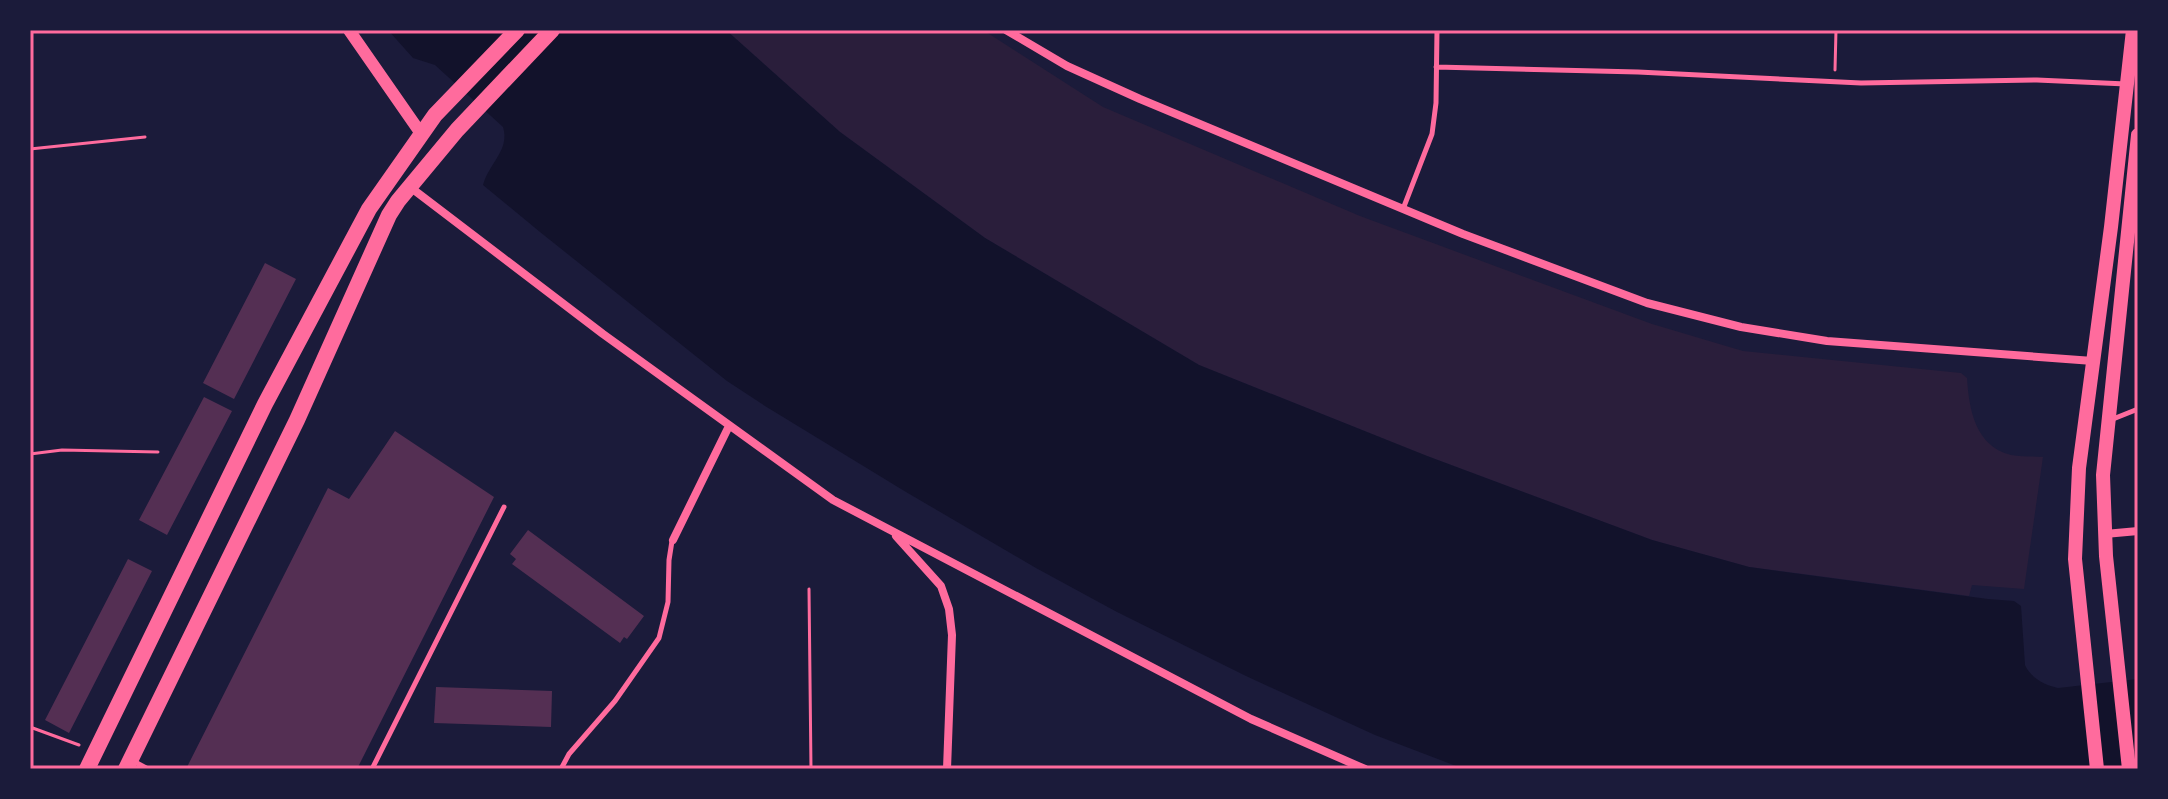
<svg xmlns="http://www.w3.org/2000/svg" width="2168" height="799" viewBox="0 0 2168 799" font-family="Cabin,sans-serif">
<rect width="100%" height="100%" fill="#1b1b3a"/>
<path fill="#2a1e3b" d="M726,30H983L1103,107L1360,216L1652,324L1743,351L1961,373L1967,378C1969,409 1975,446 2011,455C2021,457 2032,456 2043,457L2024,589L1972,585L1969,596L1749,567L1652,540L1427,456L1199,365L985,238L840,132Z"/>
<path fill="#12122b" d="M388,30H726L840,132L985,238L1199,365L1427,456L1652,540L1749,567L1988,599L2014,601L2021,606L2025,665C2031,678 2044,685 2058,688L2138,679V769H1464L1375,735L1246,676L1117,612L1036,568L906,492L765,406L727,381L540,232L483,185C489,163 510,150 503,127L435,65L413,58Z"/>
<path fill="#542f53" d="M265,263L296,279L234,399L203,383Z
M204,397L232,411L167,535L139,520Z
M395,431L494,497L357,769H186L328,488L349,499Z
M528,530L644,616L627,639L624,637L620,643L512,564L516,559L510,554Z
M128,559L152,571L69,733L45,720Z
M436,687L552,691L551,727L434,723Z"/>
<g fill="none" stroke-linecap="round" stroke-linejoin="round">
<path stroke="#ff6b9d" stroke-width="3" d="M1835,70L1836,30
M30,149L145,137
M30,454L62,450L158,452
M809,589L811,769
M30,727L79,745"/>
<path stroke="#ff6b9d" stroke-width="5" d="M1436,67L1638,72L1861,83L2037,80L2126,84
M1403,209L1432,134L1436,103L1437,30
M2113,419L2138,409
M135,762L148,769
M372,769L504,507
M561,769L569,754L615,701L659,638L668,602L669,560L672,541"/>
<path stroke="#ff6b9d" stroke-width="8" d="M1006,30L1067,66L1140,99L1463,234L1647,303L1741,327L1827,341L2093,361
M410,187L603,334L833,500L1251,719L1365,769
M2105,534L2138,531
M896,536L941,586L949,609L952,635L947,769
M673,540L729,426"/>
<path stroke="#ff6b9d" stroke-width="12" d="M349,30L422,135"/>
<path stroke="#ff6b9d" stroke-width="14" d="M2097,769L2075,559L2079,468L2111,227L2133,30
M2129,769L2106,556L2103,475L2138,135"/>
<path stroke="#ff6b9d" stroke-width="16" d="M87,769L265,404L369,209L435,115L517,30
M126,769L297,420L389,215L398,201L457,130L552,30"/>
</g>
<rect width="2168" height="799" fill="none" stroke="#1b1b3a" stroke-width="64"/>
<rect x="32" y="32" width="2104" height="735" fill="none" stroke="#ff6b9d" stroke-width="3"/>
</svg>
